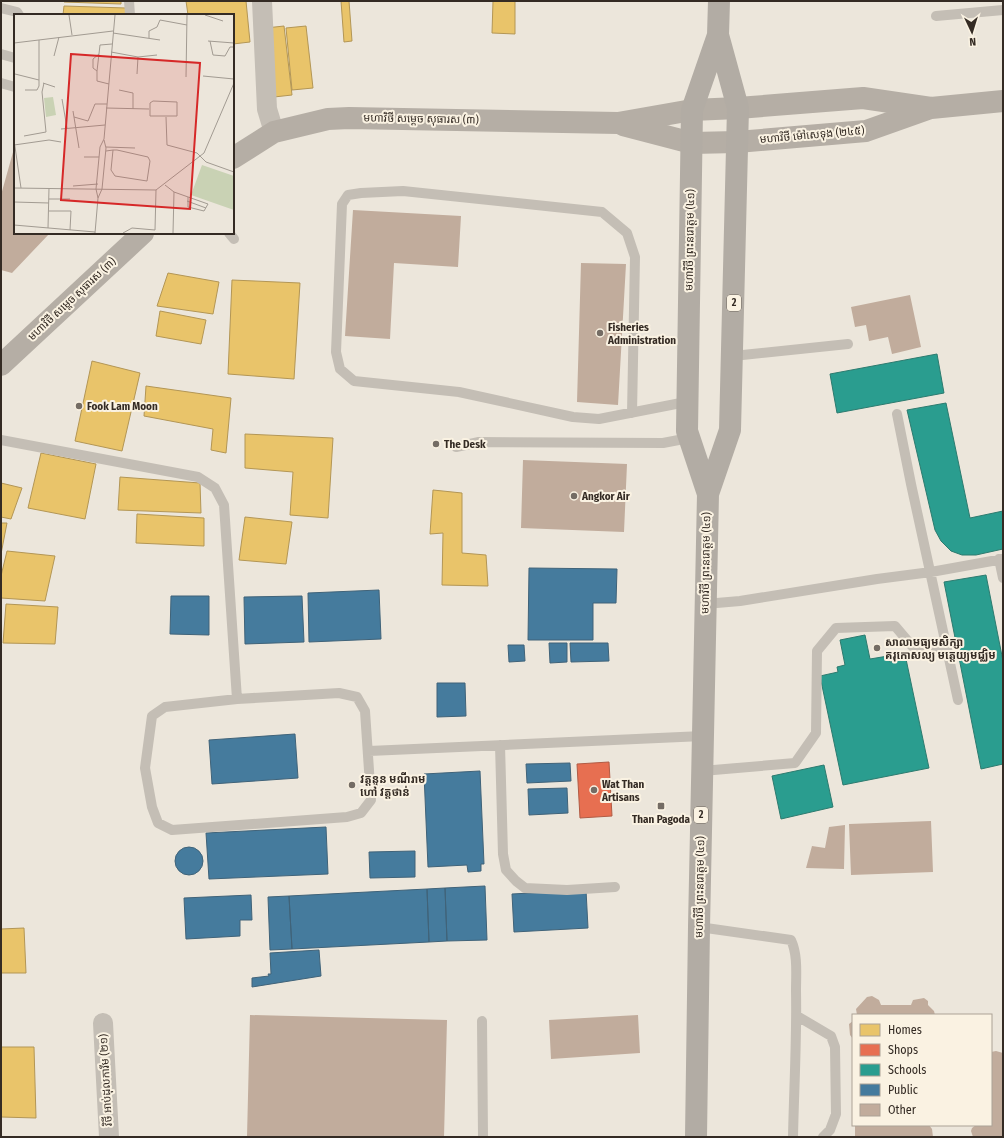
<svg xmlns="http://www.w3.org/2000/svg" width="1004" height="1138" viewBox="0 0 1004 1138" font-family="'Fira Sans Condensed','Noto Sans Khmer',sans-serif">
<rect width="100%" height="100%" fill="#ece6db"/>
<path fill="#e9c46a" stroke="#b39655" d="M64,1H121V4L64,2Z
M186,1H246L250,42L233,44V15H188Z
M341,1H349L352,41L344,42Z
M493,1H515V34L492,33Z
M64,6L126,8V15H63Z
M284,26L292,95L274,97L266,28Z
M306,26L313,88L292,90L286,28Z
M168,273L219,282L213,314L157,306Z
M232,280L300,283L294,379L228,374Z
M160,311L206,320L201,344L156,336Z
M92,361L140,373L122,451L75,441Z
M146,386L231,398L226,453L211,450L213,429L144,416Z
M245,434L333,438L328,518L290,515L293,472L245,468Z
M41,453L96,464L85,519L28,508Z
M120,477L200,483L201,513L118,510Z
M1,483L22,488L11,519L1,517Z
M433,490L462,493V553L486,555L488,586L442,585L443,533L430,534Z
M137,514L204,518V546L136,543Z
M245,517L292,522L286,564L239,560Z
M1,523H7L1,554Z
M7,551L55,556L45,601L1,598V576Z
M6,604L58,607L55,644L3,643Z
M24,928L26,973H1V929Z
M1,1047H34L36,1118L1,1117Z"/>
<path fill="#e76f51" stroke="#b15b44" d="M609,762L612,816L580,818L577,764Z"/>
<path fill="#2a9d8f" stroke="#2d7b6f" d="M937,354L944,393L837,413L830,374Z
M946,403L970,518L1003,511V549L976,555H962L951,551L941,541L935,530L907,410Z
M986,575L1003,661V764L981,769L944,582Z
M865,635L870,659L888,656L890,662L906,659L929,768L843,785L820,676L838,672L837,667L845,665L840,640Z
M824,765L833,807L781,819L772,776Z"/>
<path fill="#457b9d" stroke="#406379" d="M529,568L617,569L616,603H593V640H528Z
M379,590L381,639L309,642L308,593Z
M171,596H209V635L170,634Z
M302,596L304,642L245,644L244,597Z
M549,643H567V662L550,663Z
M570,643H608L609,661L571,662Z
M508,645H524L525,661L509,662Z
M437,683H465L466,716L437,717Z
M295,734L298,778L212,784L209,740Z
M570,763L571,781L527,783L526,764Z
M480,771L484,864H481V871L468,872L467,865L428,867L424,774Z
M567,788L568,813L529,815L528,789Z
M326,827L328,874L209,879L206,833Z
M175 861a14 14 0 1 1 28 0a14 14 0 1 1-28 0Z
M415,851V877L370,878L369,852Z
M485,886L487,940L447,941L445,888Z
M445,888L447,941L429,942L427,889Z
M427,889L429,942L292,949L289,896Z
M586,890L588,928L514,932L512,894Z
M251,895L252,920H240V936L186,939L184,898Z
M289,896L292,949L270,950L268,897Z
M319,950L321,976L252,987V978L269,976L268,974H271L270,953Z"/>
<path fill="#c1ac9c" d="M15,145V233H50L12,273L1,270V195Z
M353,210L461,216L458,267L394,263L390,339L345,336Z
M581,263L626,264L618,405L577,402Z
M910,295L921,347L892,354L888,337L869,341L866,325L855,327L851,307Z
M523,460L627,464L624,532L521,528Z
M931,821L933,872L851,875L849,824Z
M845,825L844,869L806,868L812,846L825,848L829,827Z
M872,996L879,1000L881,1005H911L913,1000L924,998L928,1001V1005L934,1011L935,1015H857L856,1009L867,997Z
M250,1015L447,1020L444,1137H247Z
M638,1015L640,1053L551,1059L549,1020Z
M853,1021V1039L850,1035L849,1024Z
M996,1051L1003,1053V1137H973L971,1131L972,1128L976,1125H991V1052Z
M855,1125H929L932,1129L933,1137H855Z"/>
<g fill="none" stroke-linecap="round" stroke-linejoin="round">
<path stroke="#c4beb5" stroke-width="10" d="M129,1L130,15
M1,8L17,12L19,15
M936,16L1003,10
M1,54L15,58
M1,83L15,87
M229,233L234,239
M733,356L848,344
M632,413L635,257L627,233L602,212L403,191L361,193L348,195L342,204L336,352L340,369L354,381L459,392L573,417L599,419L686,402
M897,414L911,484L958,700
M1,440L198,477L215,488L224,505L237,699
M456,447L479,442L663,443L689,438
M999,559L1003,578
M705,604L740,601L877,579L931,572L1003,559
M339,693L357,697L365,711L371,800L361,813L347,817L172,830L158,823L152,807L145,768L152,716L165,707L237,699Z
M500,745L503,854L506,870L516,881L525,888L567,890L615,887
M369,751L703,736
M702,771L795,763L816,733L817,651L836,628L895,626L912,646L947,649
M699,927L791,940C798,955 796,974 796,991C797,1039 794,1088 793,1137
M797,1016L831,1036L835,1047L836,1114L830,1130L823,1137
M482,1021L483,1137"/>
<path stroke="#c4beb5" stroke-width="20" d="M262,1L267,109L274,132
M103,1023L109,1137"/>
<path stroke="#b5aea5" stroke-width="22" d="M623,125L692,143L737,142L866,131L928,109
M233,158L274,132L328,119L349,118L618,123L692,110L738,108L863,98L931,108L1003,101
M1,365L143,233"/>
<path stroke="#b2aca4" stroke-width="22" d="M708,494L687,431L692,110L718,35
M696,1137L699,927L708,494L730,430L738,108L718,35L719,1"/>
</g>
<g fill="#746c64" stroke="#faf2e2" stroke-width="1.5">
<circle cx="600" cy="333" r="4"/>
<circle cx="79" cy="406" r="4"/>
<circle cx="436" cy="444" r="4"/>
<circle cx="574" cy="496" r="4"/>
<circle cx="877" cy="648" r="4"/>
<circle cx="352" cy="785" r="4"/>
<circle cx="594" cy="790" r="4"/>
<rect x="657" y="802" width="8" height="8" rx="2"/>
</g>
<g text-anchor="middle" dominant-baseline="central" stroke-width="4" stroke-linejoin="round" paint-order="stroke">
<g fill="#faf2e2" stroke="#6f675d" stroke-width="1">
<rect x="727" y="295" width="14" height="16" rx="3"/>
<rect x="694" y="807" width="14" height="16" rx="3"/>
</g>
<g font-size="10" font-weight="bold" fill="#342b24">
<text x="734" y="303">2</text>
<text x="701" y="815">2</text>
</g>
<g font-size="11" fill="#342b24" stroke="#faf2e2">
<text transform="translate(421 119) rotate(1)">មហាវិថី សម្តេច សុធារស (៣)</text>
<text transform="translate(812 135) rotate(-5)">មហាវិថី ម៉ៅសេទុង (២៤៥)</text>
<text transform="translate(690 240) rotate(-89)">មហាវិថី ព្រះនរោត្តម (៤១)</text>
<text transform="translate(72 299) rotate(-43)">មហាវិថី សម្តេច សុធារស (៣)</text>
<text transform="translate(706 563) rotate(-89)">មហាវិថី ព្រះនរោត្តម (៤១)</text>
<text transform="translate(700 887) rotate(-89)">មហាវិថី ព្រះនរោត្តម (៤១)</text>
<text transform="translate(106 1080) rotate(-93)">វិថី អាប់ដុលការីម (២១)</text>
</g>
<g font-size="11" font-weight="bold" fill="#342b24" stroke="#faf2e2" text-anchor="start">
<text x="608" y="327">Fisheries<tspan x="608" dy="13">Administration</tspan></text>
<text x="87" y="406">Fook Lam Moon</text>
<text x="444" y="444">The Desk</text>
<text x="582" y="496">Angkor Air</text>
<text x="885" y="642">សាលាមធ្យមសិក្សា<tspan x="885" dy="13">គរុកោសល្យ មត្តេយ្យមជ្ឈិម</tspan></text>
<text x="360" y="779">វត្តនួន មណីរាម<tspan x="360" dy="13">ហៅ វត្តថាន់</tspan></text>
<text x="602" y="784">Wat Than<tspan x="602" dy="13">Artisans</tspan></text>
<text x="661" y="819" text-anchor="middle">Than Pagoda</text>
</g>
</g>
<g transform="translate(14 14)">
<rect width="220" height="220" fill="#ece6db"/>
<path d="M39,83L42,101L32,103L30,84ZM188,151L220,162V196L177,181Z" fill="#c9d2b4"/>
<path fill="none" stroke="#a29b92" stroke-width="1" d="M55,1L58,21M191,1L209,7M99,19L146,26M135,24V17L143,13L146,6L173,11M194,27L220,29M196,27L199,41L211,42L216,33H220M0,29L99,17M97,38L124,43L123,60M40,42L45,23M124,43L143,41M83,57L79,54V45L85,40M1,60L25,66M189,62L220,65M172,63L173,1M29,69L41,73M95,70L83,67V57L86,31L98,30M11,76H23L25,72V26M105,76L119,79V95M48,85L53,114M139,87L163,88V102H136V89ZM92,94L135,95M59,97L65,134M60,103L74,107L81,90H93M152,103L153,131L183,139L192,148L220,158M47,115L91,111M10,122L32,118L28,78L30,69M0,126L7,174M0,131L35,126L47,128M92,133L121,134M92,137L99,136H103L134,143L136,147L133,167L101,162L97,156L99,136M70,143H85M151,171L160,178L194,190L190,197L174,193V183M59,172L84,170M0,174L142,176L190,139L220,69M84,184L88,175L92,134L90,126M35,185H56M173,187L192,194M0,188L35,189M35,197H57L56,216M0,211L81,218M34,214L35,174M81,219L84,184L82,175L86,133L90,125L101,1M109,219L118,214L141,216L142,176M159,219L160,178"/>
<path fill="#d62828" fill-opacity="0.15" stroke="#d62828" stroke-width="2" d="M57,40L186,49L176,195L47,186Z"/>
<rect width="220" height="220" fill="none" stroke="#342b24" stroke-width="2"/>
</g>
<rect width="1004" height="1138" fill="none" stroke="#342b24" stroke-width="4"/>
<rect x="852" y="1014" width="140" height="112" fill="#faf2e2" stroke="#aba296"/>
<rect x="860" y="1024" width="20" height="12" fill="#e9c46a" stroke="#aba296"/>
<text x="888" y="1034" font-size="12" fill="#342b24">Homes</text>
<rect x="860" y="1044" width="20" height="12" fill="#e76f51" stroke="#aba296"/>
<text x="888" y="1054" font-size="12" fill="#342b24">Shops</text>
<rect x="860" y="1064" width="20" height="12" fill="#2a9d8f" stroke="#aba296"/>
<text x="888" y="1074" font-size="12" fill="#342b24">Schools</text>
<rect x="860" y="1084" width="20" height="12" fill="#457b9d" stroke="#aba296"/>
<text x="888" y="1094" font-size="12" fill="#342b24">Public</text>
<rect x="860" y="1104" width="20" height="12" fill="#c1ac9c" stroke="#aba296"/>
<text x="888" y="1114" font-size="12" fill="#342b24">Other</text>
<g transform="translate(972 32) rotate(176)" stroke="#faf2e2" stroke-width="3" paint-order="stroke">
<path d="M0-3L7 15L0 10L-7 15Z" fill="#342b24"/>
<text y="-6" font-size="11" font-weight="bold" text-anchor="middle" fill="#342b24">N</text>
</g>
</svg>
